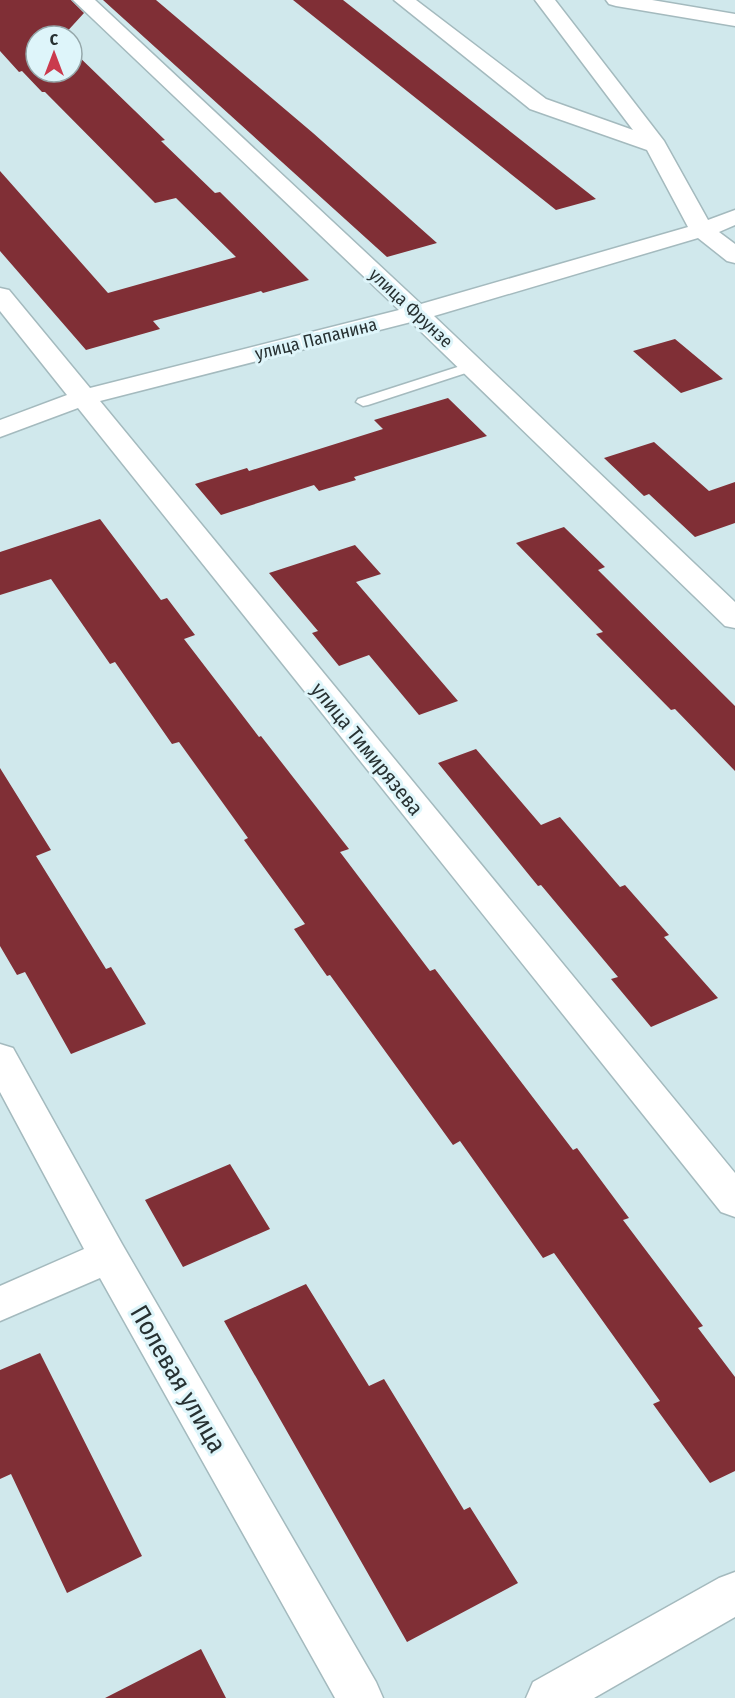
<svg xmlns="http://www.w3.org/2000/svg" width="735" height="1698" viewBox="0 0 735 1698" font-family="'Fira Sans Condensed',sans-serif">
<rect width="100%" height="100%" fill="#d0e8ec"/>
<path fill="#802f36" d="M0,0H71L84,13L63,36H36V72H72V50L165,140L161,141L215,193L220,192L309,280L263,293L261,291L153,321L160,329L86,350L0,251V171L108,293L236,257L176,198L155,203L45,92H42L22,71L19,72L0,51Z
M103,0H156L313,133L437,243L387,257Z
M293,0H343L596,199L556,210Z
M675,339L723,379L681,393L633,351Z
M448,398L487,436L354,477L356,480L319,491L314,485L221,515L195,484L247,468L249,471L383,429L374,420Z
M654,442L709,491L735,482V523L695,537L649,494L644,496L604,458Z
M100,519L161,600L167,598L195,635L184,639L259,737L261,736L349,849L340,852L430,971L435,969L573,1150L577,1148L629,1218L623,1220L703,1326L698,1328L735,1377V1471L710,1483L653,1404L660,1401L554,1253L543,1258L460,1141L453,1145L330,975L327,976L294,929L305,924L244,840L248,838L179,742L172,744L115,662L110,664L51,579L0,595V552Z
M564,527L605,567L598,570L735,706V771L675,709L671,710L596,634L603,632L516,543Z
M355,545L381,574L356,582L458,701L419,715L369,655L339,666L312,633L318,631L269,573Z
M476,749L541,825L560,817L620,887L625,885L669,935L664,937L718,998L651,1027L611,979L618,977L541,885L538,886L438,763Z
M0,768L51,850L36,856L106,969L111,967L146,1024L71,1054L25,972L17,975L0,946Z
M230,1164L270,1229L183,1267L145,1200Z
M306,1284L369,1386L384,1379L464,1510L470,1507L518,1583L407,1642L224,1321Z
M40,1353L142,1556L67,1593L11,1474L0,1479V1370Z
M201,1649L226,1698H105Z"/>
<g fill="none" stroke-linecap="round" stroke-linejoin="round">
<g stroke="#a4babe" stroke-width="3">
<path id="service" d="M473,362L480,366L478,369L368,405L363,406L356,402L358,399Z"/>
</g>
<g stroke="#a4babe" stroke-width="3">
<path id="minor" d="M73,0H95L421,304L688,227L647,150L530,109L394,0H416L546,99L633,130L535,0H555L664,141L708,220L735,210V225L719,232L735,244V263L727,261L698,238L434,316L735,602V628L725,626L411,322L100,401L735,1173V1217L721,1212L78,408L0,437V420L67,395L0,311V288L9,290L90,388L399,310Z
M606,0H652L735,14V26L616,6L609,4Z
M0,1044L13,1048L122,1244L376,1682L383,1698H335L100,1278L0,1321V1286L84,1249L0,1092Z
M735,1572V1617L594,1698H526L533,1682L719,1578Z"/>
</g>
<use href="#service" fill="#fff" fill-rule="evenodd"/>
<use href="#minor" fill="#fff" fill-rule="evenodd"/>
</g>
<g text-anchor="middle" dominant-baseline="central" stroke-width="6" stroke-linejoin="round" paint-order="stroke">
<g font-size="18" fill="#273132" stroke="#def5fa">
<text transform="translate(411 308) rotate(43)">улица Фрунзе</text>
<text transform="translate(316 339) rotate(-14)">улица Папанина</text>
</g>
<g font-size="21" fill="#273132" stroke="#def5fa">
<text transform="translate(367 749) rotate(51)">улица Тимирязева</text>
</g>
<g font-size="26" fill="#273132" stroke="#def5fa">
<text transform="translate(178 1379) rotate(60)">Полевая улица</text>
</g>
</g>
<g transform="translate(54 54)"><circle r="28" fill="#def5fa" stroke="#95a7aa" stroke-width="1.5"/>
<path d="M0-4.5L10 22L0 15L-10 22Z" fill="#ca3a4d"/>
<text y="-9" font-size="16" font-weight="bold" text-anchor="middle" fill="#273132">С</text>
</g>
</svg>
